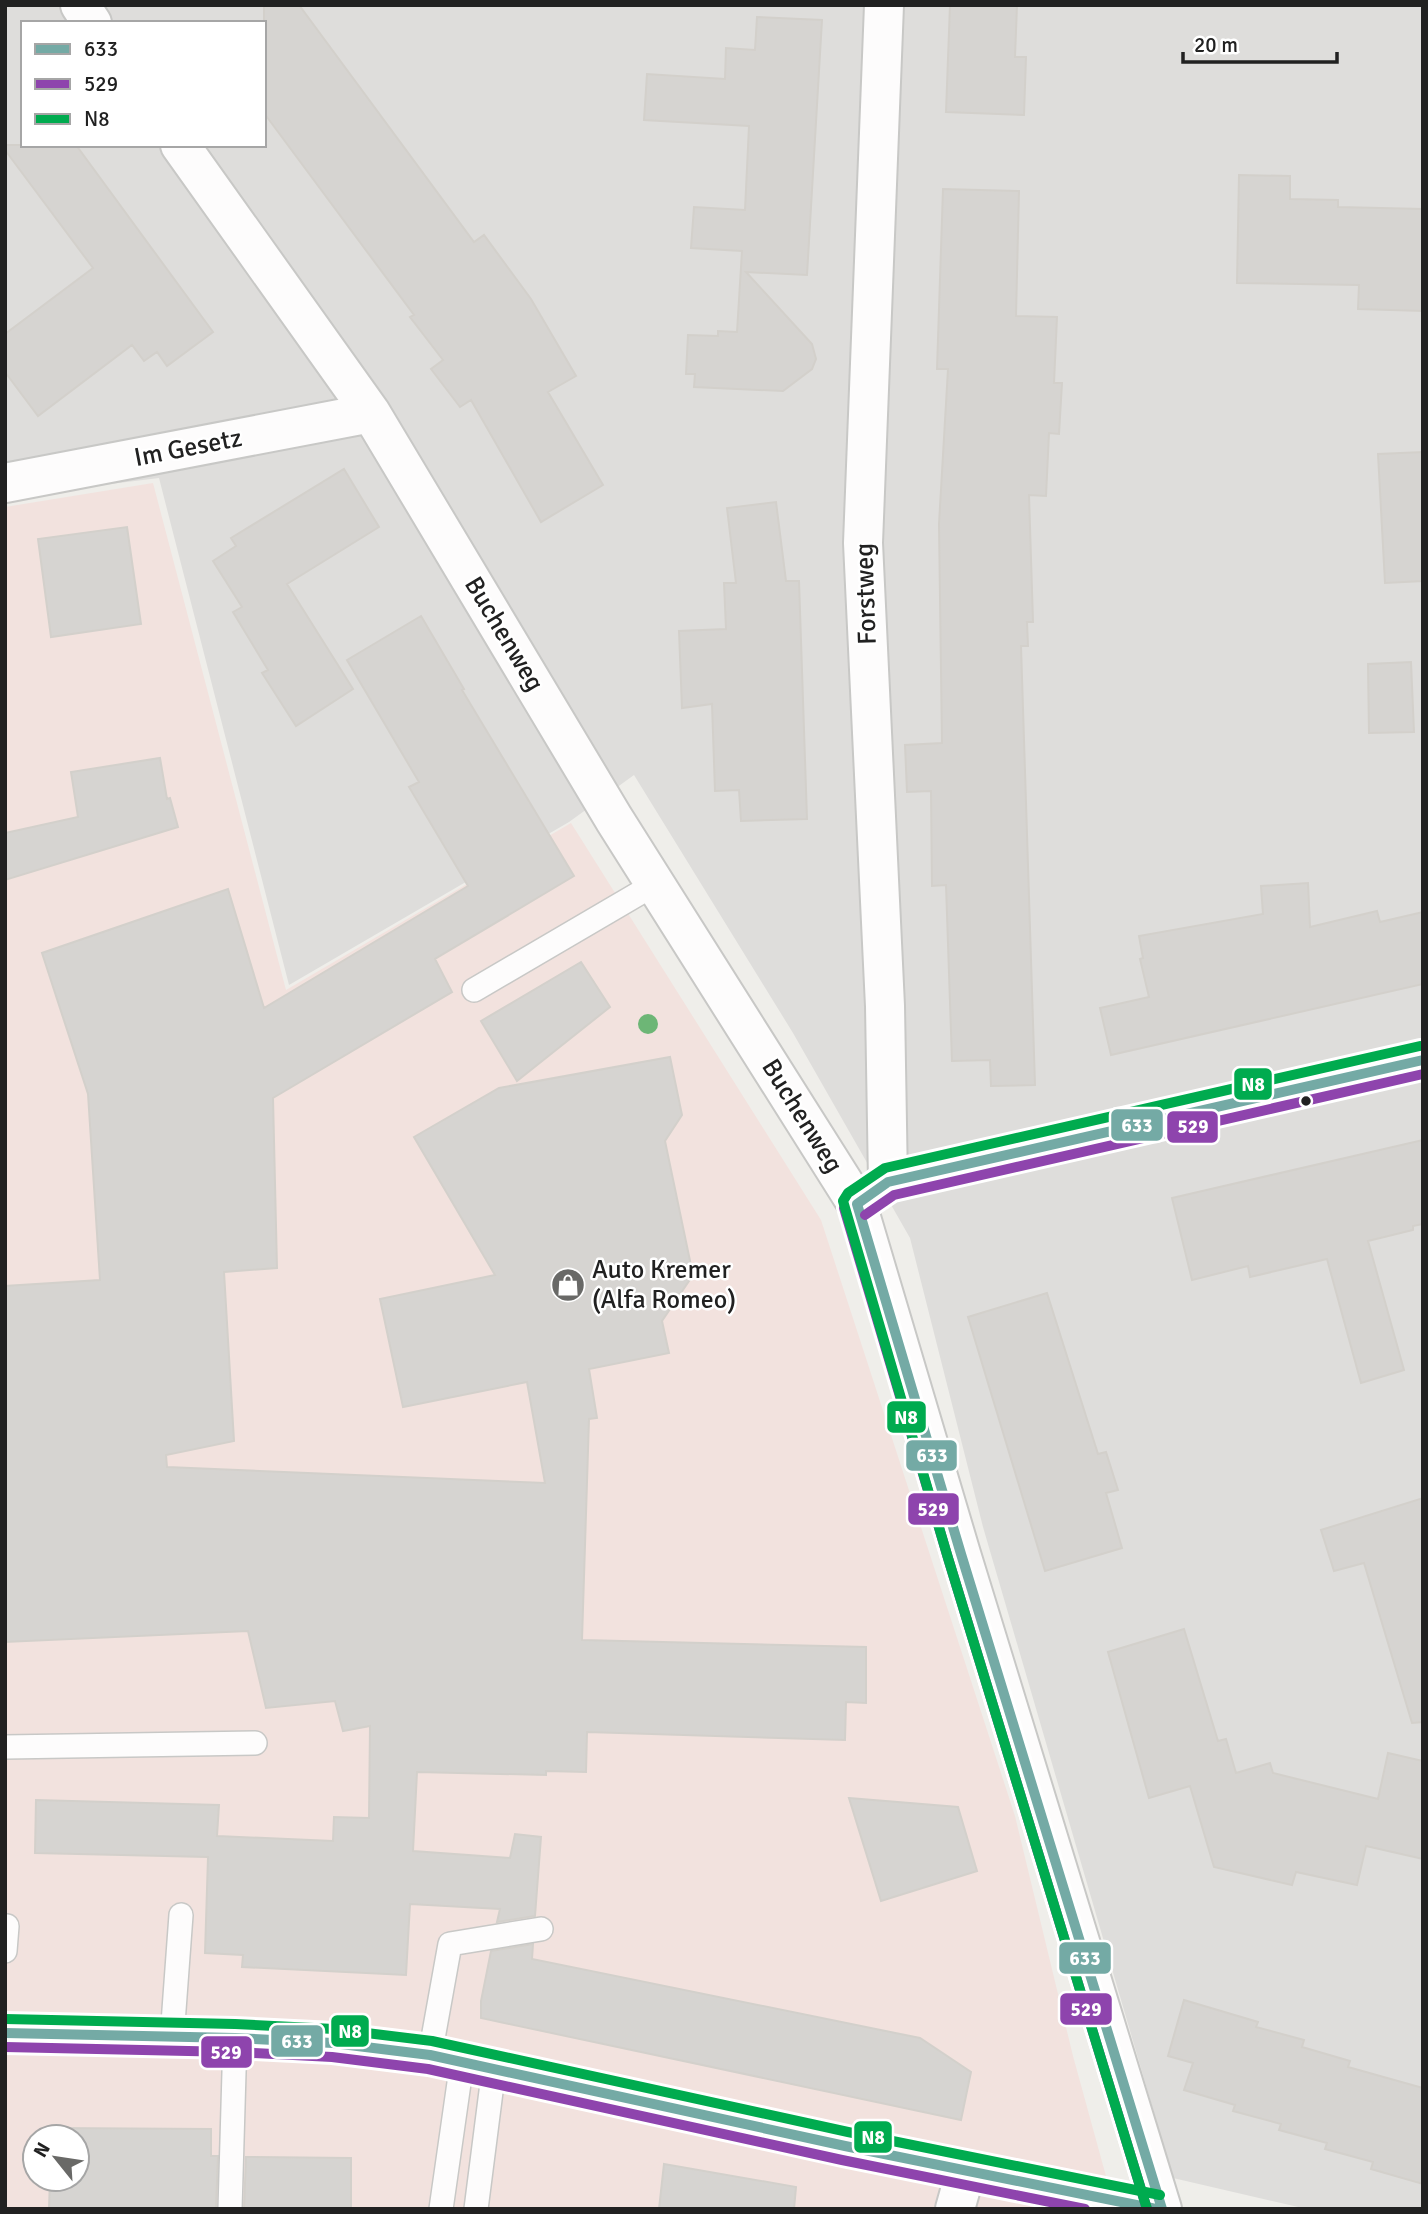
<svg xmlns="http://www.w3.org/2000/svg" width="1428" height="2214" viewBox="0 0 1428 2214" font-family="Signika,sans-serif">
<rect width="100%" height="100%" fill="#efeeea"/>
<path fill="#dedddb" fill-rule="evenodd" d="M5,5H1423V2209H1307L1173,2178L983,1527L910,1238L793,1033L634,775L569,822L289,985L159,478L5,497ZM23,23H264V145H23Z"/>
<path fill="#f2e2de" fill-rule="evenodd" d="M153,483L286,990L571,823L821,1220L1015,1816L1073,2056L1115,2209H5V507ZM35,2137H77V2179H35Z"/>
<path fill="#d6d4d1" stroke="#d3d0cb" stroke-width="2" d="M264,5H299L474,242L484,235L531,299L576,376L548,392L603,485L541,522L471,400L460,407L431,369L443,360L410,317L414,315L264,113Z
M950,5H1017L1015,57H1026L1024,115L946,112Z
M757,17L822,20L807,275L746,272L812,344L816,359L812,369L783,391L694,387L695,374H686L688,335L718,336V331L737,332L742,251L691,248L694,207L745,210L749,126L644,120L647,74L725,79L726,48L755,50Z
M5,145H76L213,332L167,366L157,352L144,361L132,345L38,416L5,372V334L93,268L5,150Z
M1239,175L1290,176V199L1338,200V207L1423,209V311L1358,309L1359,285L1237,283Z
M943,189L1019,191L1016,316L1057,317L1054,383H1062L1059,434L1049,433L1046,496L1029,495L1033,622H1027L1028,646H1021L1035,1085L991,1086L990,1060L952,1061L946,885L932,886L931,791L907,792L905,745L942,743L939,524L948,369H937Z
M1423,452V581L1385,583L1378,454Z
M344,469L379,527L287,584L353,689L296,726L262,673L268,670L233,612L242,607L213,561L236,546L231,538Z
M776,502L786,581H799L807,819L741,821L739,790L715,791L712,704L682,708L679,631L726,629L724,583H736L727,508Z
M127,527L141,624L51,637L38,539Z
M421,616L464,689L462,690L574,876L435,959L452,992L273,1098L277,1268L224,1272L234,1441L166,1455L167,1467L545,1483L527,1382L403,1407L380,1299L495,1275L414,1137L499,1088L670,1057L682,1115L665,1141L693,1275L662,1321L669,1353L589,1369L597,1418L589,1419L582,1640L866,1647V1703L846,1702L845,1740L587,1732L586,1772L546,1771V1775L417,1772L413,1851L510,1858L515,1834L541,1837L535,1916L497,1922L500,1909L410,1904L406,1975L242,1967L243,1955L205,1953L208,1857L35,1853L36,1800L219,1805L217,1836L333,1841L334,1817L369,1818L370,1726L343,1731L335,1701L266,1708L248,1631L5,1642V1286L100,1280L88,1094L42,953L228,889L264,1008L468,886L409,787L419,782L347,660Z
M1411,662L1414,732L1369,733L1368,664Z
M160,758L167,799L170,798L178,827L5,880V833L78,817L71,772Z
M1308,883L1310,927L1377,911L1380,922L1423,912V984L1111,1055L1100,1008L1149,997L1140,959L1143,958L1139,936L1263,914L1261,886Z
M581,962L610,1007L517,1081L481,1021Z
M1423,1140V1224L1413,1226V1230L1368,1241L1404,1370L1361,1383L1327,1259L1250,1277L1248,1266L1192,1280L1172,1198Z
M1047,1293L1098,1454L1106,1452L1118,1490L1106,1493L1122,1548L1045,1571L968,1317Z
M1423,1498V1722L1412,1723L1364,1563L1334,1571L1321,1530Z
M1184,1629L1218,1741L1226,1739L1236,1773L1270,1763L1273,1773L1378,1799L1388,1753L1423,1761V1859L1366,1846L1357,1885L1296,1872L1292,1885L1214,1867L1190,1786L1149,1798L1108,1652Z
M849,1798L958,1807L977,1871L881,1901Z
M533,1944L532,1959L920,2038L971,2072L961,2120L481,2018V2001L491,1951Z
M1184,2000L1258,2022L1256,2027L1304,2040L1302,2047L1350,2061L1348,2067L1423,2088V2184L1371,2169L1373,2162L1325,2149L1327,2143L1279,2130L1281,2124L1233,2111L1235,2105L1184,2090L1193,2063L1168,2056Z
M50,2128L211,2129V2156H218L216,2209H49L50,2179H77V2137H50Z
M246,2157L351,2158V2209H244Z
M664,2164L796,2187L794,2209H659Z"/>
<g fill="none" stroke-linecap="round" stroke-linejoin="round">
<g stroke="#c8c8c6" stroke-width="26">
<path id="service" d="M474,990L655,884
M5,1747L255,1743
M5,1951L7,1926
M172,2037L181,1915
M430,2055L450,1944L541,1929
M230,2209L235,2038
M441,2209L462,2062
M476,2209L494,2068"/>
</g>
<g stroke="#c8c8c6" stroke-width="42">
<path id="minor" d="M80,5L92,23
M884,5L863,543L885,1006L888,1182
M180,145L371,413L614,819L857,1204L961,1554L1162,2209
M5,483L371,413
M868,1197L888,1182L1423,1060
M5,2033L235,2038L333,2043L430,2055L845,2146L1157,2209
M955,2209L966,2170"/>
</g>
<use href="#service" stroke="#fdfcfc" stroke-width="23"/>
<use href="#minor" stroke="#fdfcfc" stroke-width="38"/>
<g stroke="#fff" stroke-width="16">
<path id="bus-1" d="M857,1204L961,1554L1162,2209
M857,1204L888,1182L1423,1060
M5,2033L235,2038L333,2043L430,2055L845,2146L1156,2209"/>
</g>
<g stroke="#fff" stroke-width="16">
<path id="bus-2" d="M844,1208L948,1558L1147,2209
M865,1215L894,1195L1423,1074
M5,2047L234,2052L332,2057L428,2069L842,2160L1085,2209"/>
</g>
<g stroke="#fff" stroke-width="16">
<path id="bus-3" d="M5,2019L235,2024L334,2029L432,2041L848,2132L1160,2195
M1147,2209L948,1558L843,1201L848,1193L885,1168L1420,1046"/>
</g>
<use href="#bus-1" stroke="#74aaa5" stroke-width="10"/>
<use href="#bus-2" stroke="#8e44ad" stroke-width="10"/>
<use href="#bus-3" stroke="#00ab4f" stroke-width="10"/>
</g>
<circle fill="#6db676" cx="648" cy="1024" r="10"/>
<defs>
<g id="shop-disc" transform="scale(1.75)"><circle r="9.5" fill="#696967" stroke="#fff"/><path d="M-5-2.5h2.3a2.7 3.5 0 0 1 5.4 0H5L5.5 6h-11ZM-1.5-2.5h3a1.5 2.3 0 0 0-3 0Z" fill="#fff"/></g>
</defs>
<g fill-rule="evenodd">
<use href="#shop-disc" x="568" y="1285"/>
</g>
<circle fill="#212121" stroke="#fff" stroke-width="2.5" cx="1306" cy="1101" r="6"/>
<g text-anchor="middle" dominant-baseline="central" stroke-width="5" stroke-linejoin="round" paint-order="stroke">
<g font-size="26" fill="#212121" stroke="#fff">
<text transform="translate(188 448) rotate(-11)">Im Gesetz</text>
<text transform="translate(866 594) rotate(-92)">Forstweg</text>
<text transform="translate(504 634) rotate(59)">Buchenweg</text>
<text transform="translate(802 1116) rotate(58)">Buchenweg</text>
</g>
<g font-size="26" fill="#212121" stroke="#fff" text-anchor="start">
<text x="592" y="1270">Auto Kremer<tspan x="592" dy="30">(Alfa Romeo)</tspan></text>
</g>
</g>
<g stroke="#fff" stroke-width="2.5">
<rect x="1233" y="1067" width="40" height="34" rx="7" fill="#00ab4f"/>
<rect x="1110" y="1108" width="54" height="34" rx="7" fill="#74aaa5"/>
<rect x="1166" y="1110" width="53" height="34" rx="7" fill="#8e44ad"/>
<rect x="886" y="1400" width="41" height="34" rx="7" fill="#00ab4f"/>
<rect x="905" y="1439" width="53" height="33" rx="7" fill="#74aaa5"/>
<rect x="907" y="1492" width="53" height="34" rx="7" fill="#8e44ad"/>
<rect x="1058" y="1941" width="54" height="34" rx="7" fill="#74aaa5"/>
<rect x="1059" y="1992" width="54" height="34" rx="7" fill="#8e44ad"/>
<rect x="330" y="2014" width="40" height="34" rx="7" fill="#00ab4f"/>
<rect x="270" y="2024" width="54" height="34" rx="7" fill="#74aaa5"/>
<rect x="200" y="2035" width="53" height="34" rx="7" fill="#8e44ad"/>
<rect x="853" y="2120" width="40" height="34" rx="7" fill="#00ab4f"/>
</g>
<g font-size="19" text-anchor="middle" font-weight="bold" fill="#fff">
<text x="1253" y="1091">N8</text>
<text x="1137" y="1132">633</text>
<text x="1193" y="1133">529</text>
<text x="906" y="1424">N8</text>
<text x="932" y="1462">633</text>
<text x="933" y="1516">529</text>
<text x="1085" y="1965">633</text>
<text x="1086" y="2016">529</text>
<text x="350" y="2038">N8</text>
<text x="297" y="2048">633</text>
<text x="226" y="2059">529</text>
<text x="873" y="2144">N8</text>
</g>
<rect width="1428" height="2214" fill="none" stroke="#212121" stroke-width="14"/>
<rect x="21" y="21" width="245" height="126" fill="#ffffff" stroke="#a6a6a6" stroke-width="2"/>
<rect x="35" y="44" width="35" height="10" fill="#74aaa5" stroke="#a6a6a6" stroke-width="2"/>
<text x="84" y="56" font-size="21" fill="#212121">633</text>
<rect x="35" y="79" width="35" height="10" fill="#8e44ad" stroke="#a6a6a6" stroke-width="2"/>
<text x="84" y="91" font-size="21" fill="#212121">529</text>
<rect x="35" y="114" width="35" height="10" fill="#00ab4f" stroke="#a6a6a6" stroke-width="2"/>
<text x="84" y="126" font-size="21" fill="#212121">N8</text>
<g transform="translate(56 2158) rotate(300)"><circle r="33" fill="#ffffff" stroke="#a6a6a6" stroke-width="2"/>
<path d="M0-5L12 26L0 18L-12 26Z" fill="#696967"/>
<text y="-10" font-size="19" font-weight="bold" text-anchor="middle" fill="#212121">N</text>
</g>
<path d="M1183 52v10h154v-10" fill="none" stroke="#212121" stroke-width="3.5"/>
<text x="1194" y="52" font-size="21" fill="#212121" stroke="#ffffff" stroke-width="5" paint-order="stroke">20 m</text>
</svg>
